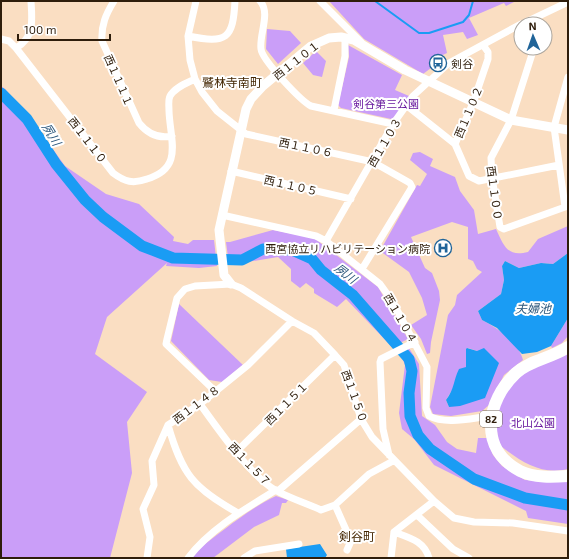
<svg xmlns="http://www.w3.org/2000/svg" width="569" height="559" viewBox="0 0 569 559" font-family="'Exo 2','Noto Sans JP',sans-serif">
<rect width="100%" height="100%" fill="#fadec2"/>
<path fill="#ca9ef8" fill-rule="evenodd" d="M329,1H516L506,6L504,3L469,18L478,35L467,39L463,32L443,35L447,53L430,61L431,68L423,74L364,39Z
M267,29L290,31L301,43L278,64L266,49Z
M348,45L402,75L395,90L409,96L395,117L391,119L341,108L338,105L349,57Z
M316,51L326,61L322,77L313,75L303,63Z
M1,86L5,89L32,120L65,166L106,194L139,204L174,237L173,241L188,244L193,240H214L217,266L199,268L166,266L167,263L107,317L95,354L147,392L127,422L132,473L110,558H1Z
M420,152L433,159L430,166L455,177L460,191L474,210L478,234L496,229C504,246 507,257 528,252L538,239L568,226V253L553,264L541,263L519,268L505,261L502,266L504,280L501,294L478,311L482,320C497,328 518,341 523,360L504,375L489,405L482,411L451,416L433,414L430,407L448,315L455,305L457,295L482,272L477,269L473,261L468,259V227L452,222L411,237L425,268L432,273L439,291L440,300L431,342L430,353L427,354L421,339L411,325L427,315L422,298L409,272L380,251L417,185L420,186L427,174L410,160L413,153ZM468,348L477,351L449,407L446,400L466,367V349Z
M273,230L314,238L378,287L408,339L392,347L346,299L337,307L314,293V289L306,283L300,288L291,281V269L278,257L229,265L226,242H230Z
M179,304L243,365L222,382L209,380L171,341Z
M568,318V336L562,343L552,348L551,346Z
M409,348L419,364L422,416L435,425L447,442L457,449L476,453L478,438H487L493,455L502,466L525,480L568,482V524L528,518L526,511L434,465L414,439L402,429L399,413L405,365L400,353Z
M568,352V469C540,476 519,460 498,444L496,417L503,394L529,368Z
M276,496L288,500L286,503H282L279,515L254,527L213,558H192L197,550C223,531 247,510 276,496Z"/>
<path fill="#1a9cf4" d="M568,253V318L551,346L537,352L522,354L497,328L482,320L478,311L501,294L504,280L502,266L505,261L519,268L541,263L553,264Z
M467,348L477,351L484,348L499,363L485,398L460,406L449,407L446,400C455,388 453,381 459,369L466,367V349Z
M320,544L327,555L325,558H287L286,549Z"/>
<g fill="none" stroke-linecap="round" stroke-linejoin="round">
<path stroke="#1a9cf4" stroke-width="2" d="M375,1L419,33H429L463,22L469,15L473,1"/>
<path stroke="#1a9cf4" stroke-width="11" d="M1,93L27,119L56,164L85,200L103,217L142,246L173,258L242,260L263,249L292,250L312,259L321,270L353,295L409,359L412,371L409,393L410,416L418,435L430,449L474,479L525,498L568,505"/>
<path stroke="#fff" stroke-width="7" d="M114,1C106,14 101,25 102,41L139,123C147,133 158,139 172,136
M196,1L188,36L190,60L195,79L202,92L217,111L246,134L373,162L410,183L412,187L362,269
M260,1C271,13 259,34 261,49C262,60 301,101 311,106L393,124
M320,1L361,42
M522,24L568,2
M188,36C227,44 233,39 235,1
M1,39L9,41L16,48L113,173C125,182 133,184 147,179C184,168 170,140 169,111C169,106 168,100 170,96C175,87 187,83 195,79
M16,48C35,37 32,20 31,1
M534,48L511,120L491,158L492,177L500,227L504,229L568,206
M406,105L455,144L473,103L488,59V52L483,45
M334,110L345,56V38
M455,144L469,176L479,181L559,165
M231,171L351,199
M565,207L554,127L568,77
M222,215L316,236L326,241L380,284L393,302L427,367L426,408L429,416C446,425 472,418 491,416
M326,241L393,124L413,96L449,63L521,24
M215,391L166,344L167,339L177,298L185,289L195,286L231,284L241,288L292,321L314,333L335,355L344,365L361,419L372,437L434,501L454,518L474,522L513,523L568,531
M200,404C218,429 249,474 275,490C289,498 306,503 321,510L335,505L369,474L393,461
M168,425C182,474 193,488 238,513
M236,452L335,355
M389,455L383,429L380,362L381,359L415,342
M278,491L361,419
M335,505L351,541L347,550
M417,515L453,549L469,558
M394,532C410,538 424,541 429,558
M147,558L150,537L143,509L154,485L152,461L168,425L200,404L248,365L292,321
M188,558C210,529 245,509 276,490
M244,558L255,551L299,544
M391,558L394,532L434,501"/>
<path stroke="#fff" stroke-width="9" d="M231,284L224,275L219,230L246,109L251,99L263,86L311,46L329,38L341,37L354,40L405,70L511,120L568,130"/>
<path stroke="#fff" stroke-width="12" d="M568,347C552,358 530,360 516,373C486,401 478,449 520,471C534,478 553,477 568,476"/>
</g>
<defs>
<g id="bus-ring" transform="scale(0.9)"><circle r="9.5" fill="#fff" stroke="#206499" stroke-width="1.5"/><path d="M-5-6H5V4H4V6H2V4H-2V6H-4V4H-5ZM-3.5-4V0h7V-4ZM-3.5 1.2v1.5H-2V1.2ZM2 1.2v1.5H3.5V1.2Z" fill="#206499"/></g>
<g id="hospital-ring" transform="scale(0.9)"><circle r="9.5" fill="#fff" stroke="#206499" stroke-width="1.5"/><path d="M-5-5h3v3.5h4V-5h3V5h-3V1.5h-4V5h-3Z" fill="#206499"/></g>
</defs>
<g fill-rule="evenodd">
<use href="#bus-ring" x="438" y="63"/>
<use href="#hospital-ring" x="443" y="248"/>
</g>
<g text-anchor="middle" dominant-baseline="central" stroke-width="4" stroke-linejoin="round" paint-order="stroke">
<rect fill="#fff" stroke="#6d6154" stroke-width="1" x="480" y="411" width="22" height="16" rx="3"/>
<g font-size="10" font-weight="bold" fill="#2e1d0b">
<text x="491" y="419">82</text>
</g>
<g font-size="11" fill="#2e1d0b" stroke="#fff">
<text transform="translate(296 60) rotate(-38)">西１１０１</text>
<text transform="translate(119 80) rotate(66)">西１１１１</text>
<text transform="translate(468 112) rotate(-67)">西１１０２</text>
<text transform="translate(88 140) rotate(52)">西１１１０</text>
<text transform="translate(384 142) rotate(-60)">西１１０３</text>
<text transform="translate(306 147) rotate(12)">西１１０６</text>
<text transform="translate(291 185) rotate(13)">西１１０５</text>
<text transform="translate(495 193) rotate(82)">西１１００</text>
<text transform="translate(401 318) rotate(60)">西１１０４</text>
<text transform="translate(355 396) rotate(70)">西１１５０</text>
<text transform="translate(286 403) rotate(-45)">西１１５１</text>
<text transform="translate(196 404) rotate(-37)">西１１４８</text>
<text transform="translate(250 464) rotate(46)">西１１５７</text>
</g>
<g font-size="11" fill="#2e1d0b" stroke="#fff" text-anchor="start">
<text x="451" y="63">剣谷</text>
<text x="430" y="248" text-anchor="end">西宮協立リハビリテーション病院</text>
</g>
<g font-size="11" fill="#68189e" stroke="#fff">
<text x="386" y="103">剣谷第三公園</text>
<text x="533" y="422">北山公園</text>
</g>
<g font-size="12" fill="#422501" stroke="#fff">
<text x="232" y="82">鷲林寺南町</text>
<text x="357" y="536">剣谷町</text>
</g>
<g font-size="12" font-style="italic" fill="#29557a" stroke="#fff">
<text transform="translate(52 134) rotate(58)">夙川</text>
<text transform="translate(346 273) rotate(37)">夙川</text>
<text x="533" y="308">夫婦池</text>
</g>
</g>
<rect width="569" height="559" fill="none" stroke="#2e1d0b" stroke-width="4"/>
<g transform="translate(533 36) rotate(358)"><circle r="19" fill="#ffffff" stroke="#aba59d"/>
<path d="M0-3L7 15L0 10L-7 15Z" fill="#206499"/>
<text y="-6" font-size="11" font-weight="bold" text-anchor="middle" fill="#2e1d0b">N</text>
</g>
<path d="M18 34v6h92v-6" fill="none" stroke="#2e1d0b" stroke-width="2"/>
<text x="24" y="34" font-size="12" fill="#2e1d0b" stroke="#ffffff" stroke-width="3" paint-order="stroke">100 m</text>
</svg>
